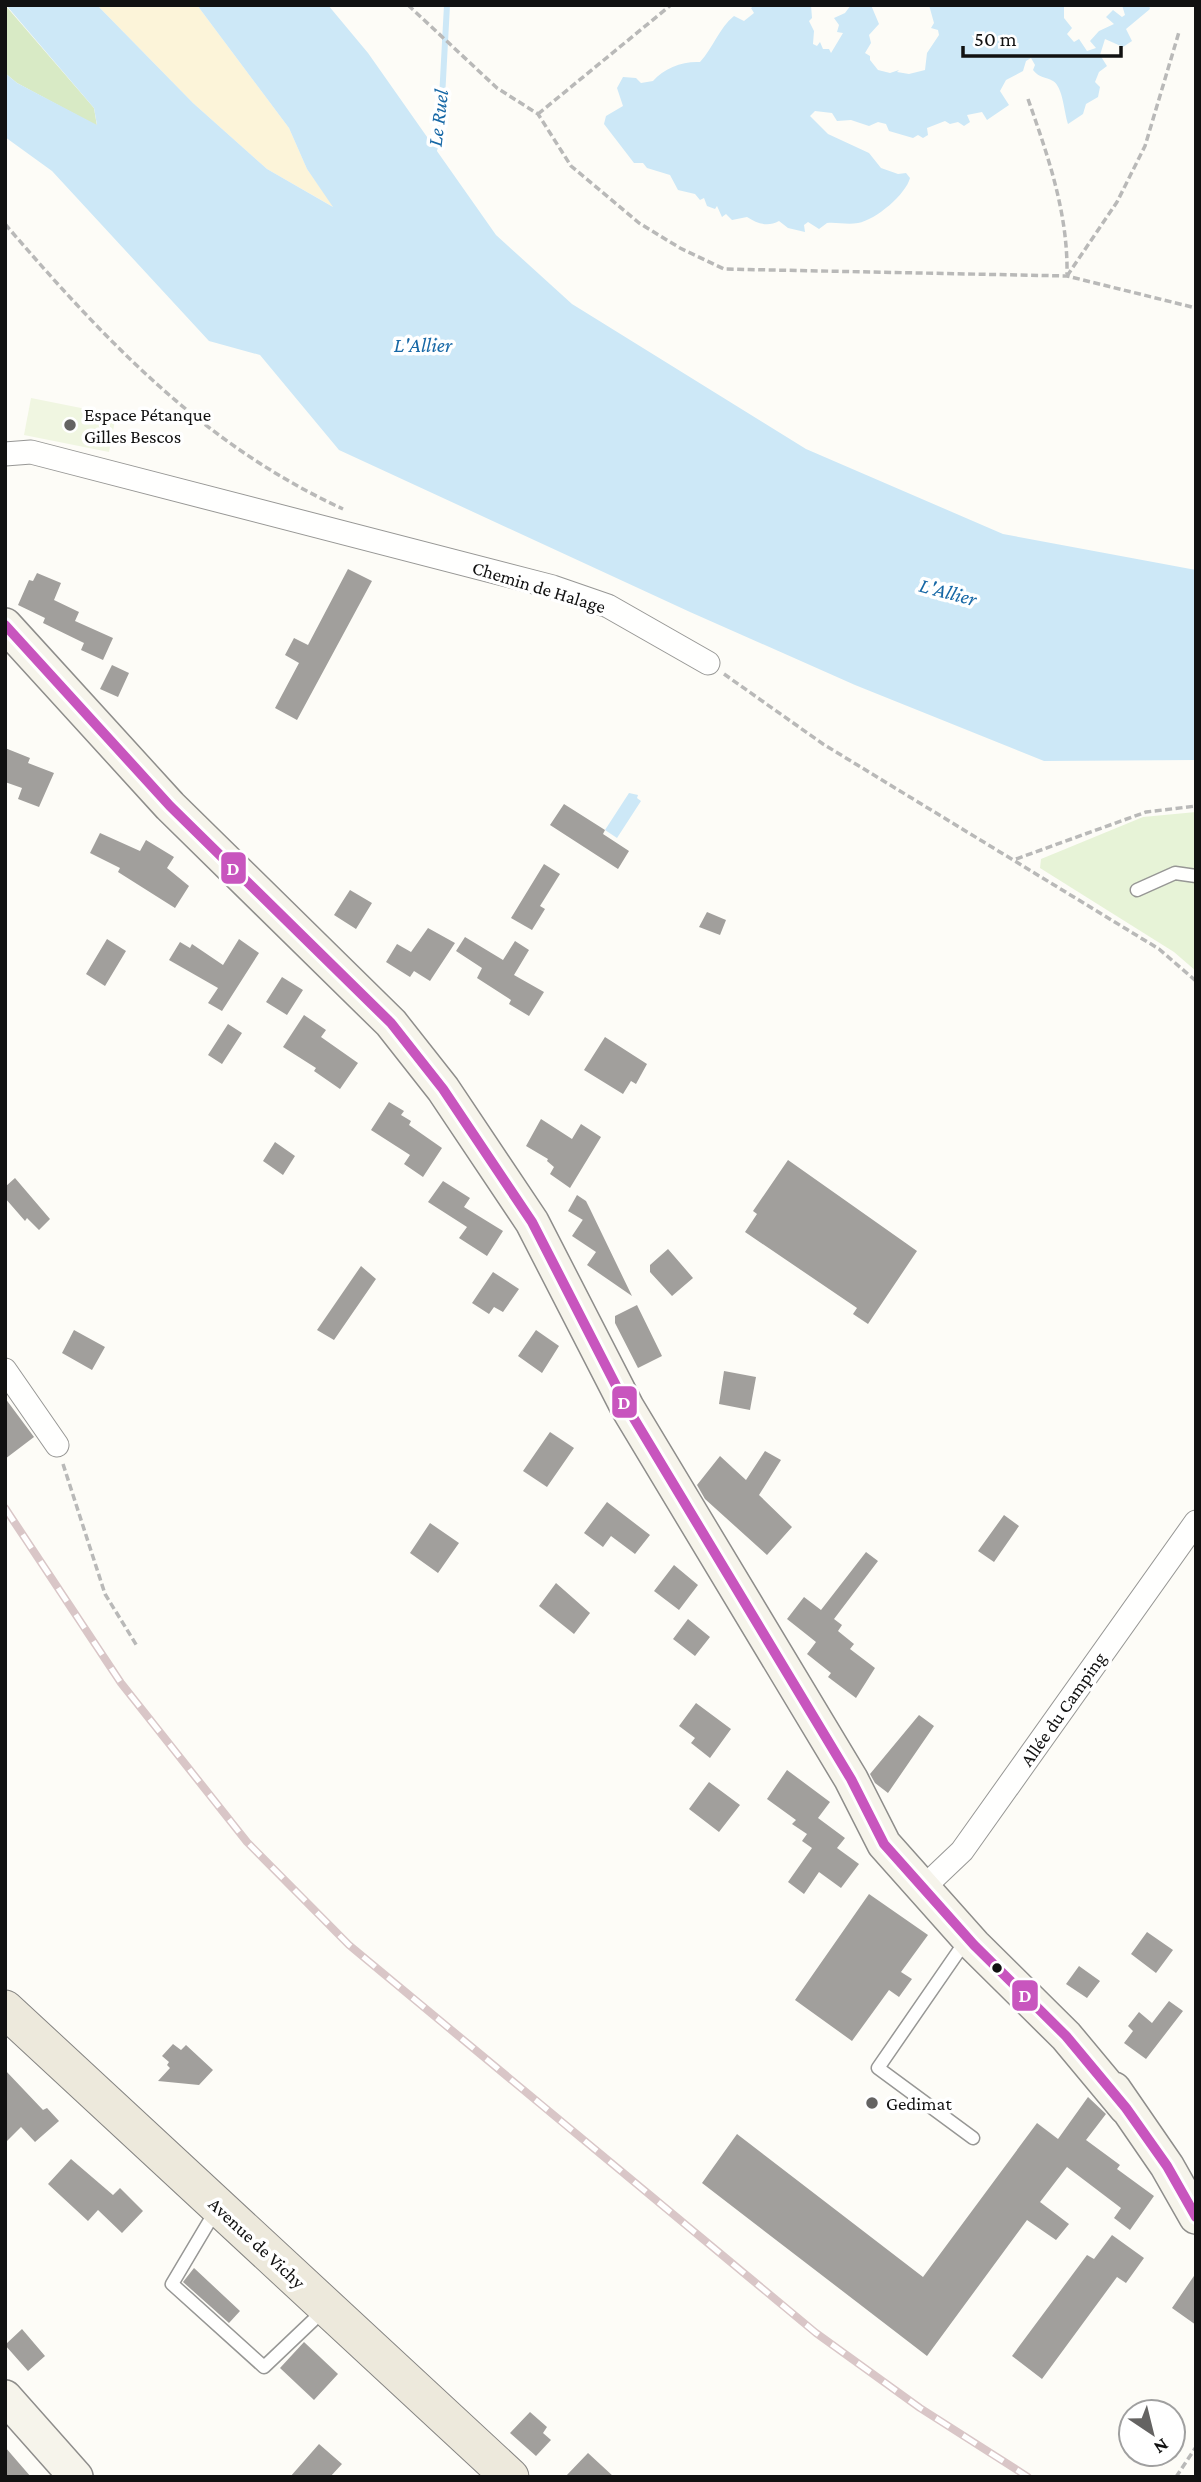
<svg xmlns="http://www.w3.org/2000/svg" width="1201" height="2482" viewBox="0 0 1201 2482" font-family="'Crimson Pro',serif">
<rect width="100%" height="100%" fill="#fdfcf7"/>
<path fill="#e7f3d7" d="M1196,812V971L1174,952L1040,868L1041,859L1143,817Z"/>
<path fill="#d8eac5" d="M5,5L94,108L97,126L17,83L5,73Z"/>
<path fill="#fcf4d9" d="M97,5H197L289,128L307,169L335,208L267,169L193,103Z"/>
<path fill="#f0f6e1" d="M31,398L116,415L109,452L24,435Z"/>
<path fill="#cde8f7" d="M6,5H97L193,103L267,169L333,207L307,169L289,128L197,5H328L368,53L496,235L572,304L806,449L1003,534L1196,570V760L1044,761L855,685L690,612L339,450L260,355L209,341L52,171L5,137V73L17,83L97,125L94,108Z
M755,5H811L812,18L809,21L814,31L813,44L817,46L820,42L823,49H829L831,53L843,33L837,32L839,25L834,18L845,13L851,5H871L879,24L869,35L871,43L865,53L870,56V60L878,70L890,73L899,70L897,72L909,74L925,70L927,53L939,35L938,30L931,28L934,23L929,5H1064V18L1072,28L1067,34L1074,42L1079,39L1087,51L1096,48L1090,41L1099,31L1114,24L1106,17L1113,10L1122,17L1125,15L1122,5H1149L1150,9L1126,29L1132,41L1123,47L1105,39L1100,55L1107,66L1099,72L1095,82L1100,87L1098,97L1086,104L1083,114L1068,124C1064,112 1063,87 1053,81C1045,76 1040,79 1033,70L1035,65L1031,58L1026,61L1023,71L1006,80L1000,91L1009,105L987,120L982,112L967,115L970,122L964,126L958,122L950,124L945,121L927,128L928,135L923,138L918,135L913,138L889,131L886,124L878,122L869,126L851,120L837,121L832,113L815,111L810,116L828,134L869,153L881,168L898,174L906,173L910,178C906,194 876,220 858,223C847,225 837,222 827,223L819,229L808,222L804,225L805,232L788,228L779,221C768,227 758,224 747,217L732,220L726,214L722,217L717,206L715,209L707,206L704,198L700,200L695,194L678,190L670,175L647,168L643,163H634L604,124L606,116L623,106L617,88L623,77L636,78L641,83L653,81C664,68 683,61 700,62C713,48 719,28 734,16L744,21L754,13L751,8Z
M629,793L638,795L637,798L641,801L617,838L605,830Z"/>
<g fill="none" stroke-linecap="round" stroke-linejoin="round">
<path stroke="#cde8f7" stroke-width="6" d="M432,155L440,135L447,5"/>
</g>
<path fill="#a19f9c" d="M348,569L372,581L297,720L275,708L299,663L285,655L294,638L308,645Z
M37,573L61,583L54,600L79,612L75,621L113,638L103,660L81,650L84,643L43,623L45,618L18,605L29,580L33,581Z
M112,665L129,673L118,697L100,689Z
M5,748L30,758L28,763L54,773L39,807L18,799L22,788L5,782Z
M564,804L605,830L603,834L629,851L618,869L550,825Z
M100,833L140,851L146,840L174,857L167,868L189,886L175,908L118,872L120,868L90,853Z
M544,864L560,874L540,906L545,909L532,930L511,918Z
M350,890L372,903L356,929L334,915Z
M707,912L726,920L720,935L699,927Z
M428,928L455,943L430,981L414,971L410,977L386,962L397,944L411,952Z
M465,937L503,960L515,941L529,950L514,975L544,992L529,1016L509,1004L511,1000L477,978L482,968L456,951Z
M107,939L126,951L105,986L86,974Z
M239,939L259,953L222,1011L208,1003L218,988L169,960L180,942L190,948L192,944L223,965Z
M282,977L303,990L287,1015L266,1002Z
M304,1015L326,1030L321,1037L358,1063L340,1089L314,1071L316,1068L283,1047Z
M228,1024L242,1033L222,1064L208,1055Z
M605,1037L647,1064L636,1084L631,1081L623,1094L584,1070Z
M389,1102L404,1111L401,1115L411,1121L409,1125L442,1148L423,1177L404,1164L410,1155L371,1130Z
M541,1119L572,1139L581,1124L601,1137L570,1188L550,1174L554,1167L547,1161L548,1159L526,1146Z
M275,1142L295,1156L283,1175L263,1161Z
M788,1160L917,1251L868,1324L853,1314L857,1308L745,1232L757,1214L753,1211Z
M15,1178L50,1219L39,1230L27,1218L25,1221L5,1198V1187Z
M443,1181L470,1198L464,1207L503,1231L487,1256L459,1238L467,1227L428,1202Z
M577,1195L586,1201L590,1209L583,1220L568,1211Z
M590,1209L603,1236L632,1296L587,1265L596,1252L572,1236Z
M668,1249L693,1278L672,1296L650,1272V1265Z
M361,1266L376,1279L334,1340L317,1330Z
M493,1272L519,1289L503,1312L494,1307L489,1314L472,1303Z
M637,1305L662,1356L638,1368L615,1323V1316Z
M74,1330L105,1347L92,1370L62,1353Z
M536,1330L559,1346L542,1373L518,1356Z
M724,1371L756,1377L750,1410L719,1404Z
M5,1398L34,1437L5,1459Z
M550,1432L574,1448L547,1487L523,1471Z
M765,1451L781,1460L759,1495L792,1527L767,1555L705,1499L697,1485L720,1456L746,1480Z
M607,1502L650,1535L635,1554L611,1536L603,1547L584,1533Z
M1004,1515L1019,1526L994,1562L978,1551Z
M430,1523L459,1543L438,1573L410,1553Z
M866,1552L878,1561L834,1619L842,1625L838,1631L854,1644L850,1649L875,1668L856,1698L828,1677L831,1673L807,1654L816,1642L787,1619L804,1597L821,1610Z
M674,1565L698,1585L679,1610L654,1591Z
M556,1583L590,1613L574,1634L539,1606Z
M688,1619L710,1637L695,1656L673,1639Z
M696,1703L731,1729L710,1758L691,1743L695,1738L679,1726Z
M919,1715L934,1726L888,1793L875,1783L870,1774Z
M787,1770L830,1802L818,1818L845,1838L837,1848L859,1864L841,1888L819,1872L804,1894L788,1882L812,1848L802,1841L807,1834L792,1824L796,1820L767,1799Z
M709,1782L740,1805L719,1832L689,1809Z
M869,1894L928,1935L901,1972L912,1979L899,1997L889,1990L852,2041L795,2000Z
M1147,1932L1173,1950L1156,1973L1131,1954Z
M1079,1966L1100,1981L1087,1998L1066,1984Z
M1169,2001L1183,2011L1146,2059L1124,2043L1133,2031L1128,2026L1139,2012L1152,2023Z
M173,2044L181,2050L186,2045L213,2070L199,2085L158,2081L170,2068L167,2065L169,2062L162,2056Z
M5,2070L43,2110L47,2108L59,2121L35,2142L21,2127L5,2143Z
M1088,2097L1106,2114L1086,2140L1120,2165L1117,2169L1154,2196L1130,2230L1114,2218L1121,2208L1067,2167L1040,2202L1069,2224L1056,2240L1027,2220L927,2356L702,2183L737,2134L923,2277L1037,2123L1058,2139Z
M71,2159L113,2195L120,2188L143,2211L122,2233L98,2210L88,2221L48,2184Z
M1112,2235L1144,2258L1126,2283L1117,2277L1042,2379L1012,2356L1087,2255L1094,2259Z
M194,2268L240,2311L229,2323L183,2282Z
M1196,2273V2325L1172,2308Z
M22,2329L45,2356L28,2371L5,2345Z
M304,2342L338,2374L314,2400L280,2368Z
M530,2412L547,2427L543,2433L551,2440L536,2456L510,2433Z
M319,2444L342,2464L330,2477H290Z
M5,2447L31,2477H5Z
M588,2453L614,2477H565Z"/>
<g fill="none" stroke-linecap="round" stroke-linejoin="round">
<g stroke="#979795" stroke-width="15">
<path id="lane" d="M1137,890L1175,873L1196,876
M967,1939L878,2068L973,2138
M216,2210L172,2284L264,2367L324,2310"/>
</g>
<g stroke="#979795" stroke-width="25">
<path id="street" d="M5,454L31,452L553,587L608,606L708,663
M5,1370L57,1445
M922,1889L962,1851L1196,1522"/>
</g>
<g stroke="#8e8d8b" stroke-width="36">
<path id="secondary" d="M5,625L170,806L391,1023L443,1089L532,1222L627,1407L851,1779L884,1844L974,1945L1066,2036L1126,2108
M1114,2089L1167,2166L1196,2217
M5,2397L76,2477"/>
</g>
<g stroke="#858482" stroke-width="39">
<path id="primary" d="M5,2009L510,2477"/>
</g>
<path stroke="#b9b9b8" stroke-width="3.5" stroke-dasharray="7 3.5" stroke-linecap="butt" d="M408,5L497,88L538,114L571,166L639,223L680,248L724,269L1067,276L1196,308
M1028,99C1048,156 1068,213 1067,274
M538,114L671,5
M5,224C105,340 202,444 343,509
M1067,276L1117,202L1145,146L1179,32
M724,674L823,744L1159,949L1196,981
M1016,859L1146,812L1196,806
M63,1464L105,1594L137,1646
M1176,2477L1196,2447"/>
<use href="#lane" stroke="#fffffe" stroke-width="12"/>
<use href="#street" stroke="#fffffe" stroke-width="23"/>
<use href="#secondary" stroke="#f6f4eb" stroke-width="33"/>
<use href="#primary" stroke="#ede9dc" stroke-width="37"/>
<g stroke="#d9c6c7" stroke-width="8">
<path id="rail" d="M5,1508L121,1683L247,1842L349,1945L816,2333L920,2408L1028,2477"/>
</g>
<use href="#rail" stroke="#fff" stroke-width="5" stroke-dasharray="16" stroke-linecap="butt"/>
<g stroke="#fff" stroke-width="16">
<path id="bus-1" d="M5,625L170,806L391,1023L443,1089L532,1222L627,1407L851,1779L884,1844L974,1945L1066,2036L1126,2108L1167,2166L1196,2217"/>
</g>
<use href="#bus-1" stroke="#c855be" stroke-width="10"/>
</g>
<g fill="#646362" stroke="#fff" stroke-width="2.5">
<circle cx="70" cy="425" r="7"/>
<circle cx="872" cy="2103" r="7"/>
</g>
<circle fill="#111" stroke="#fff" stroke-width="2.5" cx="997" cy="1968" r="6"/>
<g text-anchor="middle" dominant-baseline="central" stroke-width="7" stroke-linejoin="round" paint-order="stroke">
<g font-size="19" fill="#111" stroke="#fff" text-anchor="start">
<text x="84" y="414">Espace Pétanque<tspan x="84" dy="22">Gilles Bescos</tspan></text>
<text x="886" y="2103">Gedimat</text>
</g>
<g font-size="19" fill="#111" stroke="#fff">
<text transform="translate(539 587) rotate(17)">Chemin de Halage</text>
<text transform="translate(1063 1709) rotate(-55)">Allée du Camping</text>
<text transform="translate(257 2243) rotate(43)">Avenue de Vichy</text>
</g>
<g font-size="21" font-style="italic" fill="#1768a6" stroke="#fff">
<text transform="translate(438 118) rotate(-83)">Le Ruel</text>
<text x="423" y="345">L'Allier</text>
<text transform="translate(948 592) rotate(15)">L'Allier</text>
</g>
</g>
<g stroke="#fff" stroke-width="2.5">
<rect x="220" y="851" width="27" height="34" rx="7" fill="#c855be"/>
<rect x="611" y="1385" width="27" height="34" rx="7" fill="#c855be"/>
<rect x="1011" y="1979" width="28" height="33" rx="7" fill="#c855be"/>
</g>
<g font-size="19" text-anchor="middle" font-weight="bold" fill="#fff">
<text x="233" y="875">D</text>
<text x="624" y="1409">D</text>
<text x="1025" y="2002">D</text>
</g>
<rect width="1201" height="2482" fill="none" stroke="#111111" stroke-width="14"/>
<g transform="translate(1152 2433) rotate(145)"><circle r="33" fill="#ffffff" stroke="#a0a0a0" stroke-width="2"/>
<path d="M0-5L12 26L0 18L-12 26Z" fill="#646362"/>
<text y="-10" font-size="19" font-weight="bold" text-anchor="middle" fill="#111111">N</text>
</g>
<path d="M963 46v10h158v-10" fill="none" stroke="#111111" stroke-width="3.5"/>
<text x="974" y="46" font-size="21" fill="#111111" stroke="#ffffff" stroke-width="5" paint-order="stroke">50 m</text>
</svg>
